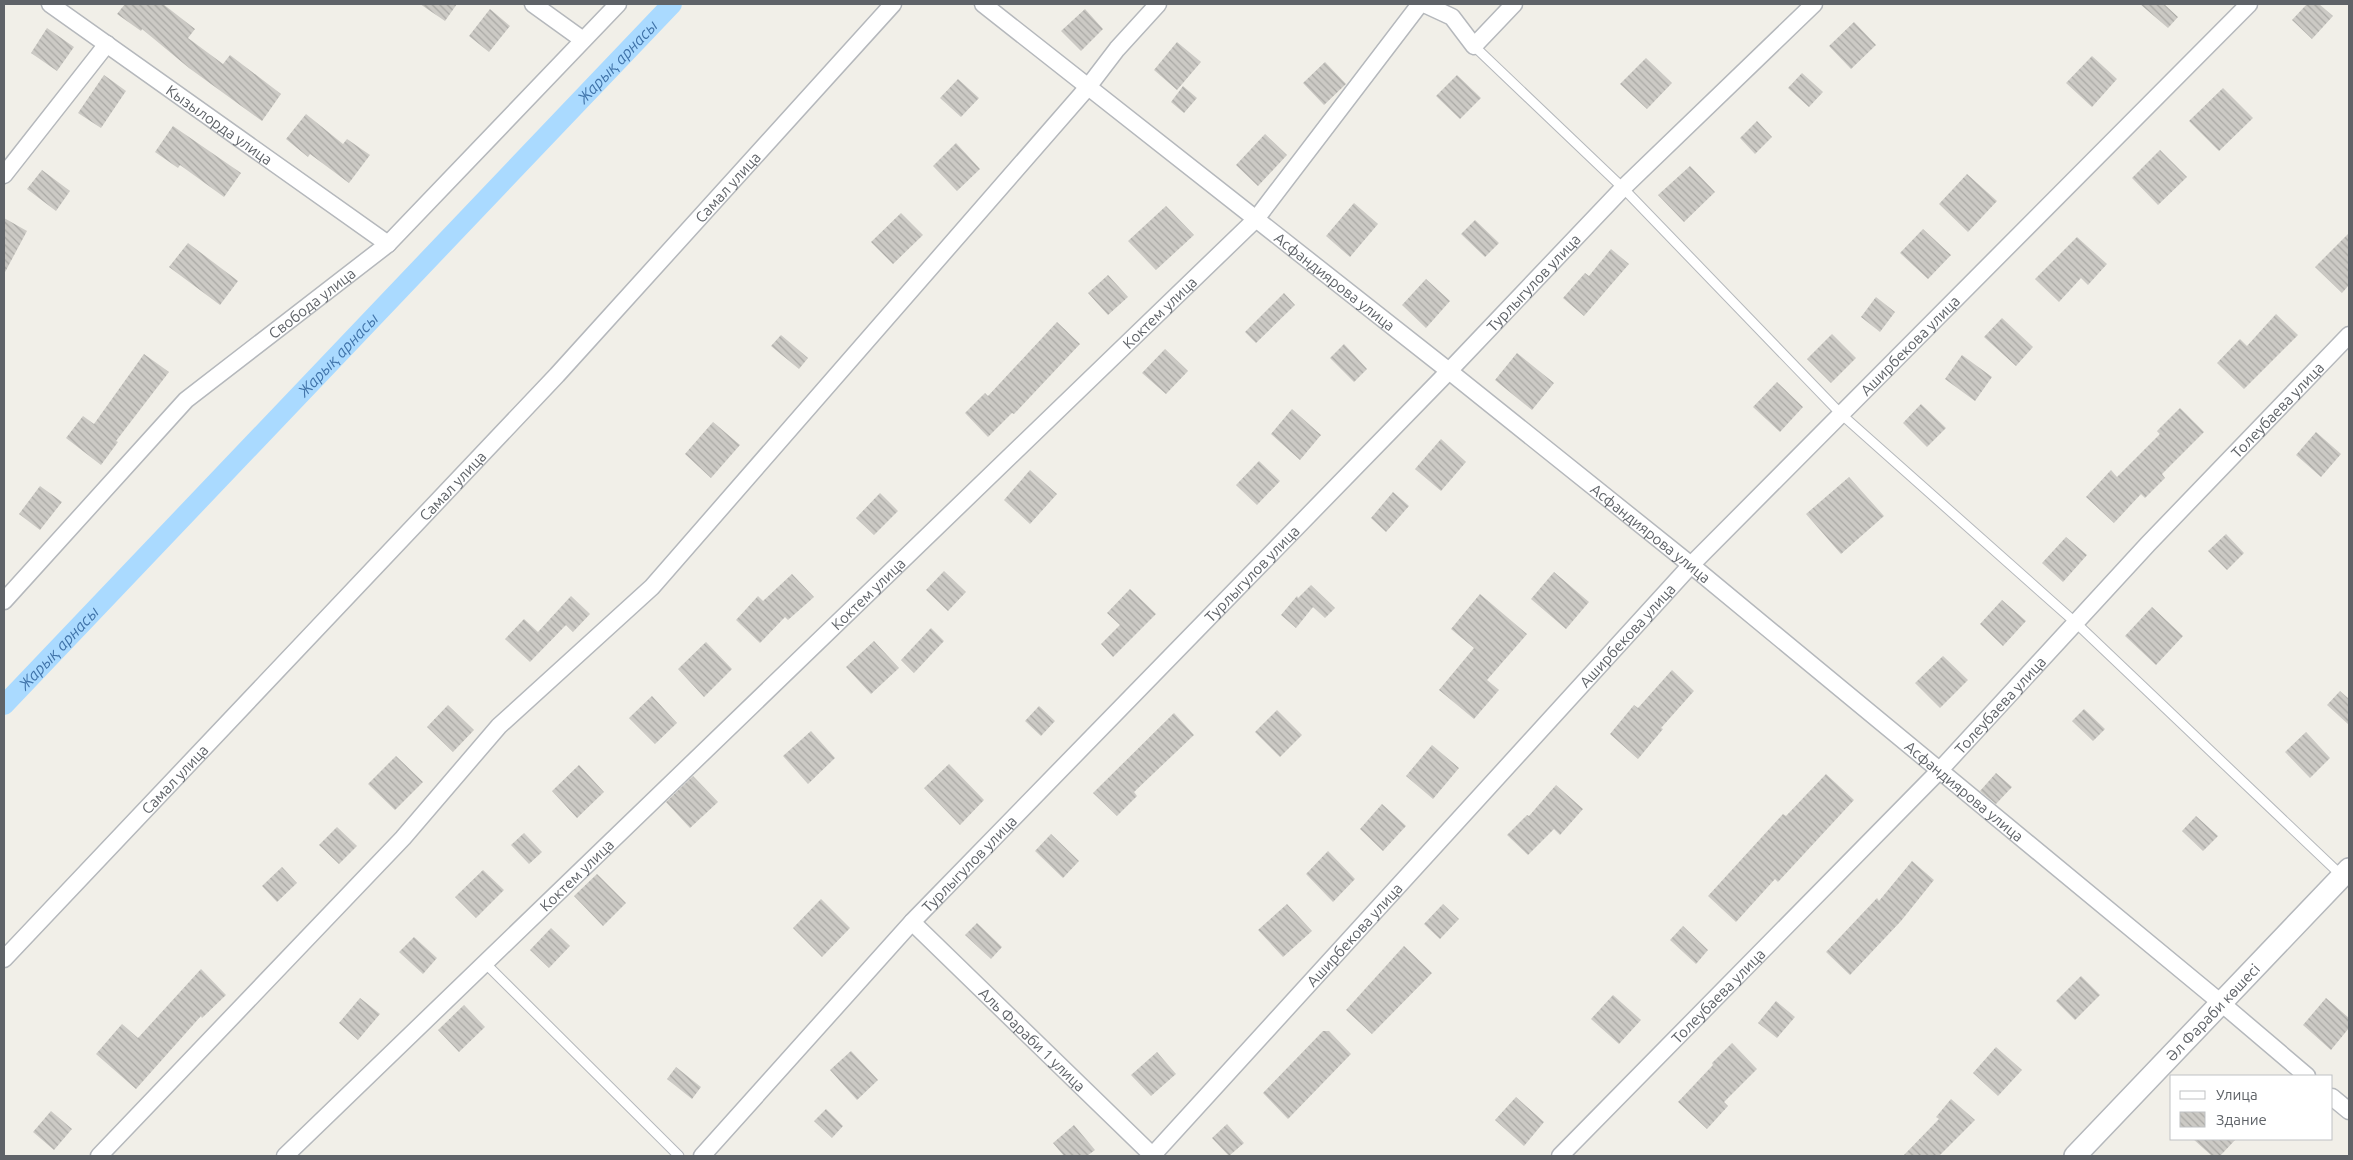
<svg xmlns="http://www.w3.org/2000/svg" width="2353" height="1160" viewBox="0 0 2353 1160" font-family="Ubuntu,sans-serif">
<defs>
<pattern id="building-back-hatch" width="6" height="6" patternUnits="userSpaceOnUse" patternTransform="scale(1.25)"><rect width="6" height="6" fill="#cccac5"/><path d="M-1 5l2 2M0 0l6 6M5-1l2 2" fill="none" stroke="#a9a8a4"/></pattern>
</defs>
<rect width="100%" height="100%" fill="#f1efe8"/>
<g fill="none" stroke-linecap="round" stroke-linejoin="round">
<path stroke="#aadaff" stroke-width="20" id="s1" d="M4,705L672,4"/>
</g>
<path fill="url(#building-back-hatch)" d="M125,4H163L195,29L188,38L223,64L230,55L281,94L262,121L189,68L142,29L141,31L117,14Z
M420,4H457L445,21Z
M2140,4H2164L2178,17L2168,28Z
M2307,4H2319L2333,16L2312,39L2292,20Z
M490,9L510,26L489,52L469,36Z
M1085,9L1103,29L1081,51L1061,31Z
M1854,22L1876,45L1851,69L1829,46Z
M47,28L74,47L57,71L31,53Z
M1177,42L1201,62L1177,90L1154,70Z
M2092,56L2117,79L2092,107L2066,83Z
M1646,58L1672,83L1647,109L1620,84Z
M1325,62L1346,84L1324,105L1303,83Z
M1802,73L1823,92L1809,107L1788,88Z
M104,75L126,91L101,128L78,113Z
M1457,75L1481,98L1460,119L1436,96Z
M958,79L979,98L961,117L940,98Z
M1183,86L1197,98L1184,113L1171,102Z
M2223,88L2253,118L2219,151L2189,121Z
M306,114L343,144L347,139L370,155L349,183L310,154L308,157L286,139Z
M1757,121L1772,137L1755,154L1740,138Z
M173,126L241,173L224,197L180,165L178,168L155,152Z
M1265,134L1287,155L1258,186L1236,165Z
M956,143L980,169L957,191L933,166Z
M2160,150L2187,177L2158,205L2132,178Z
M1690,166L1715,192L1684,222L1658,195Z
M42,170L70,191L56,211L27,189Z
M1967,174L1997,201L1968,232L1939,204Z
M1354,203L1378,224L1350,257L1326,236Z
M1166,206L1194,235L1156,270L1128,241Z
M901,213L923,235L893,264L871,242Z
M4,218L27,231L4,274Z
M1475,220L1499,243L1485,257L1461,234Z
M1923,229L1951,255L1928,279L1900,253Z
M2349,233V285L2342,293L2315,267Z
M2077,237L2107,264L2088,285L2081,278L2059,302L2035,279Z
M188,243L238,281L220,305L169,267Z
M1611,249L1629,264L1584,316L1563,298L1585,273L1589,276Z
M1108,275L1128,297L1108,315L1088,293Z
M1426,279L1450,301L1426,328L1402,305Z
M1284,293L1295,305L1256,343L1245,332Z
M1876,297L1895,312L1880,332L1861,317Z
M2276,314L2298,335L2244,389L2217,363L2240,339L2247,346Z
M2002,318L2033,347L2016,366L1984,337Z
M1057,322L1080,344L1014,414L1012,413L988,437L965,413L985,393L988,396Z
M1832,334L1856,358L1831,383L1807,359Z
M781,335L808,358L799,369L771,346Z
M1344,344L1367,369L1354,382L1330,358Z
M1165,349L1188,371L1166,394L1142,373Z
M1517,353L1554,383L1532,410L1495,380Z
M144,354L169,372L116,441L118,442L101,465L66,438L83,416L94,424Z
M1962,355L1992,377L1975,401L1945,379Z
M1777,382L1803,407L1780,432L1753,407Z
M1921,404L1946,428L1927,447L1903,423Z
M2180,408L2204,432L2162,474L2165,478L2145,498L2141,494L2114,523L2086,497L2111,470L2117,477L2160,434L2157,431Z
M1292,409L1321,435L1300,460L1271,434Z
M713,422L740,445L711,478L685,454Z
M2316,432L2341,454L2321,477L2296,455Z
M1441,439L1466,462L1441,491L1415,469Z
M1259,461L1280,481L1257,505L1236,485Z
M1030,470L1057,494L1030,524L1004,500Z
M1849,477L1884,516L1841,554L1806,514Z
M40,486L62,502L40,530L19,514Z
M1393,492L1409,506L1386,532L1371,518Z
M880,493L898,511L874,535L856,518Z
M2226,534L2244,553L2227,570L2208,551Z
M2066,537L2087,555L2063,582L2042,563Z
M944,571L966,592L948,611L926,590Z
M1554,572L1589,602L1566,629L1531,599Z
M792,574L814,597L788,620L785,617L760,643L736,620L758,596L763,601Z
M1311,585L1335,608L1325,618L1313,607L1296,628L1281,615L1297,596L1298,598Z
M1130,589L1156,614L1113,657L1101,644L1120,625L1107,613Z
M1480,594L1527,634L1487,680L1499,690L1474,719L1439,690L1474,648L1451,629Z
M571,596L590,614L573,632L566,625L530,662L505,639L524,619L538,632Z
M2002,600L2026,621L2003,646L1980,624Z
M2152,607L2183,636L2156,665L2125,636Z
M931,628L944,641L914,673L901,660Z
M874,641L899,668L871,694L846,667Z
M706,642L732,669L704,697L678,669Z
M1943,656L1968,680L1940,708L1915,683Z
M1672,670L1694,691L1661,728L1663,729L1638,759L1610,734L1634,705L1638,708Z
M2340,691L2349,699V725L2327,705Z
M652,696L677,723L655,744L629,718Z
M448,705L474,730L453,752L427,727Z
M1039,706L1055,721L1041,736L1025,721Z
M2084,709L2105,729L2093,741L2072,721Z
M1277,710L1302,735L1280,757L1255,732Z
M1174,713L1194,735L1134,792L1137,796L1117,816L1093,793Z
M811,731L835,758L808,784L783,756Z
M2306,732L2330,758L2310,778L2285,752Z
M1432,745L1459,768L1433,799L1406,776Z
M396,756L423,782L395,810L368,784Z
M949,764L984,800L960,825L924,788Z
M579,765L604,792L577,818L552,791Z
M1996,773L2012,787L1996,804L1980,791Z
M1826,774L1854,800L1778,882L1775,879L1736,922L1708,896L1783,814L1786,816Z
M693,776L718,802L690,828L666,802Z
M1556,785L1583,809L1560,835L1554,829L1528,855L1507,835L1527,815L1529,816Z
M1382,804L1406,826L1383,851L1360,829Z
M2196,816L2218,836L2203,851L2182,831Z
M337,827L357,846L339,864L319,845Z
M524,833L542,852L529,864L511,845Z
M1051,834L1079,861L1063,878L1035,851Z
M1328,851L1355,879L1333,902L1306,874Z
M1912,861L1934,880L1901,921L1850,975L1826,952L1877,898L1879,901Z
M282,867L297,883L277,902L262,886Z
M483,870L504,890L476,918L455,897Z
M597,874L626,903L603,926L574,896Z
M821,899L850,928L822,957L793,928Z
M1287,904L1312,931L1283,957L1258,930Z
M1443,904L1459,919L1440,939L1424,924Z
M977,923L1002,947L991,959L965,935Z
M1683,926L1708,950L1696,964L1670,940Z
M551,928L570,946L549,968L530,950Z
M414,937L437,958L423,974L399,952Z
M1404,946L1432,973L1372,1034L1346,1010Z
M201,969L226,995L202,1018L201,1016L136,1089L96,1054L122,1024L138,1038Z
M2081,976L2100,995L2075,1020L2056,1001Z
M1613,995L1641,1020L1619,1044L1591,1019Z
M360,998L380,1014L358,1040L339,1023Z
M2326,998L2349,1018V1028L2331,1050L2303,1025Z
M1776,1001L1795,1017L1777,1038L1758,1023Z
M464,1005L485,1027L459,1052L438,1030Z
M1323,1031H1329L1351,1054L1288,1119L1263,1093Z
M1732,1043L1757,1069L1724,1102L1728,1106L1707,1129L1678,1102L1713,1065L1712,1063Z
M1996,1047L2022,1070L1998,1096L1973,1073Z
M851,1051L878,1080L857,1100L830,1070Z
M1157,1052L1176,1074L1151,1096L1131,1075Z
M676,1067L701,1087L692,1099L667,1079Z
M1516,1097L1544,1122L1524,1146L1495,1120Z
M1951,1099L1975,1120L1939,1156H1903L1939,1119L1936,1117Z
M826,1109L843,1126L832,1138L814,1121Z
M51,1111L72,1129L54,1150L33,1132Z
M1227,1124L1244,1143L1229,1156L1212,1138Z
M1074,1125L1095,1150L1087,1156H1064L1053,1143Z
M2193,1139H2236L2220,1156H2212Z"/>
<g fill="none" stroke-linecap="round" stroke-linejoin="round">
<g stroke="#b5b8bc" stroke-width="11">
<path id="service" d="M1474,46L1623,188L1841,414L2076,623L2342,876
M485,963L679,1156"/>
</g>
<g stroke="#b5b8bc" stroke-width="19">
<g id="minor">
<path id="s2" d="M50,4L388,244"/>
<path d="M533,4L583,40"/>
<path id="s3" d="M983,4L1449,371L1691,565L2220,1002L2307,1076"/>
<path d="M1424,4L1452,17L1474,46L1514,4"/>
<path d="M4,175L107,44"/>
<path id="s4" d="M4,601L186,400L388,244L618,4"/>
<path id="s5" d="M912,922L1153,1156"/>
<path id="s6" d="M4,959L557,375L893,4"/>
<path d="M2332,1097L2349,1111"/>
<path d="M99,1156L403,838L499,726L652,587L1088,87L1117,49L1158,4"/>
<path id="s7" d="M285,1156L1256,219L1420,4"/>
<path id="s8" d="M702,1156L912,922L1449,371L1623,188L1814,4"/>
<path id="s9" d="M1152,1156L1691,565L2249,4"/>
<path id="s10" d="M1560,1156L1939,771L2148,544L2349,335"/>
</g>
</g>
<g stroke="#b5b8bc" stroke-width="24">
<g id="tertiary">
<path id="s11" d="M2075,1156L2349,869"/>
</g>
</g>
<use href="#service" stroke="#fff" stroke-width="9"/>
<use href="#minor" stroke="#fff" stroke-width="16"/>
<use href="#tertiary" stroke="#fff" stroke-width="21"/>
</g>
<g text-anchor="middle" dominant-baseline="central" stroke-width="4.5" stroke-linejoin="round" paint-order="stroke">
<g font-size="15" fill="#5f6368" stroke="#fff">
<text stroke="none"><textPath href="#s2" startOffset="208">Кызылорда улица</textPath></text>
<text stroke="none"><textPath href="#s6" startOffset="1058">Самал улица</textPath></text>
<text stroke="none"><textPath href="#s3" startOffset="448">Асфандиярова улица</textPath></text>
<text stroke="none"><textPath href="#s8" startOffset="1206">Турлыгулов улица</textPath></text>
<text stroke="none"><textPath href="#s4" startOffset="430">Свобода улица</textPath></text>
<text stroke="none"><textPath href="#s7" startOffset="1215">Коктем улица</textPath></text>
<text stroke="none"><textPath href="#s9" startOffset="1110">Аширбекова улица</textPath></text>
<text stroke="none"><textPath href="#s10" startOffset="1035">Толеубаева улица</textPath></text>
<text stroke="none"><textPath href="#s6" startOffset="652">Самал улица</textPath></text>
<text stroke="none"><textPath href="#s3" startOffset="852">Асфандиярова улица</textPath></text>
<text stroke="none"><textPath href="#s8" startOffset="801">Турлыгулов улица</textPath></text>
<text stroke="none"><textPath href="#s7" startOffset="810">Коктем улица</textPath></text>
<text stroke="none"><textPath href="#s9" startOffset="705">Аширбекова улица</textPath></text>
<text stroke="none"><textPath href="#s10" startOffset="630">Толеубаева улица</textPath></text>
<text stroke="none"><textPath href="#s6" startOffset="248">Самал улица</textPath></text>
<text stroke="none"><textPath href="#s3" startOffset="1258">Асфандиярова улица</textPath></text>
<text stroke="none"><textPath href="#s8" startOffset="396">Турлыгулов улица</textPath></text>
<text stroke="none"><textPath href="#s7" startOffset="405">Коктем улица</textPath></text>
<text stroke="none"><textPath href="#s9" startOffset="300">Аширбекова улица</textPath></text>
<text stroke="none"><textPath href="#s10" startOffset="225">Толеубаева улица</textPath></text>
<text stroke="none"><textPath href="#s11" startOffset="199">Әл Фараби көшесі</textPath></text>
<text stroke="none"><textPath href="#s5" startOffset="168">Аль Фараби 1 улица</textPath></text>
</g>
<g font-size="16" font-style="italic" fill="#4174aa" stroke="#fff">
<text stroke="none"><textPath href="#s1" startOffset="889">Жарық арнасы</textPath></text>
<text stroke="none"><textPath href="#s1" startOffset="484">Жарық арнасы</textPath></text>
<text stroke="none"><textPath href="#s1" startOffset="79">Жарық арнасы</textPath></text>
</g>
</g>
<rect width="2353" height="1160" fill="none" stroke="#5f6368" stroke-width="10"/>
<rect x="2170" y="1075" width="162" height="65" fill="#ffffff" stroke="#bfc1c3"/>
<rect x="2180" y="1091" width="25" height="8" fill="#ffffff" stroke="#bfc1c3"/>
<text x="2216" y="1100" font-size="15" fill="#5f6368">Улица</text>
<rect x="2180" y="1112" width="25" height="15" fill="url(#building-back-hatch)" stroke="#bfc1c3"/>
<text x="2216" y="1125" font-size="15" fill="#5f6368">Здание</text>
</svg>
